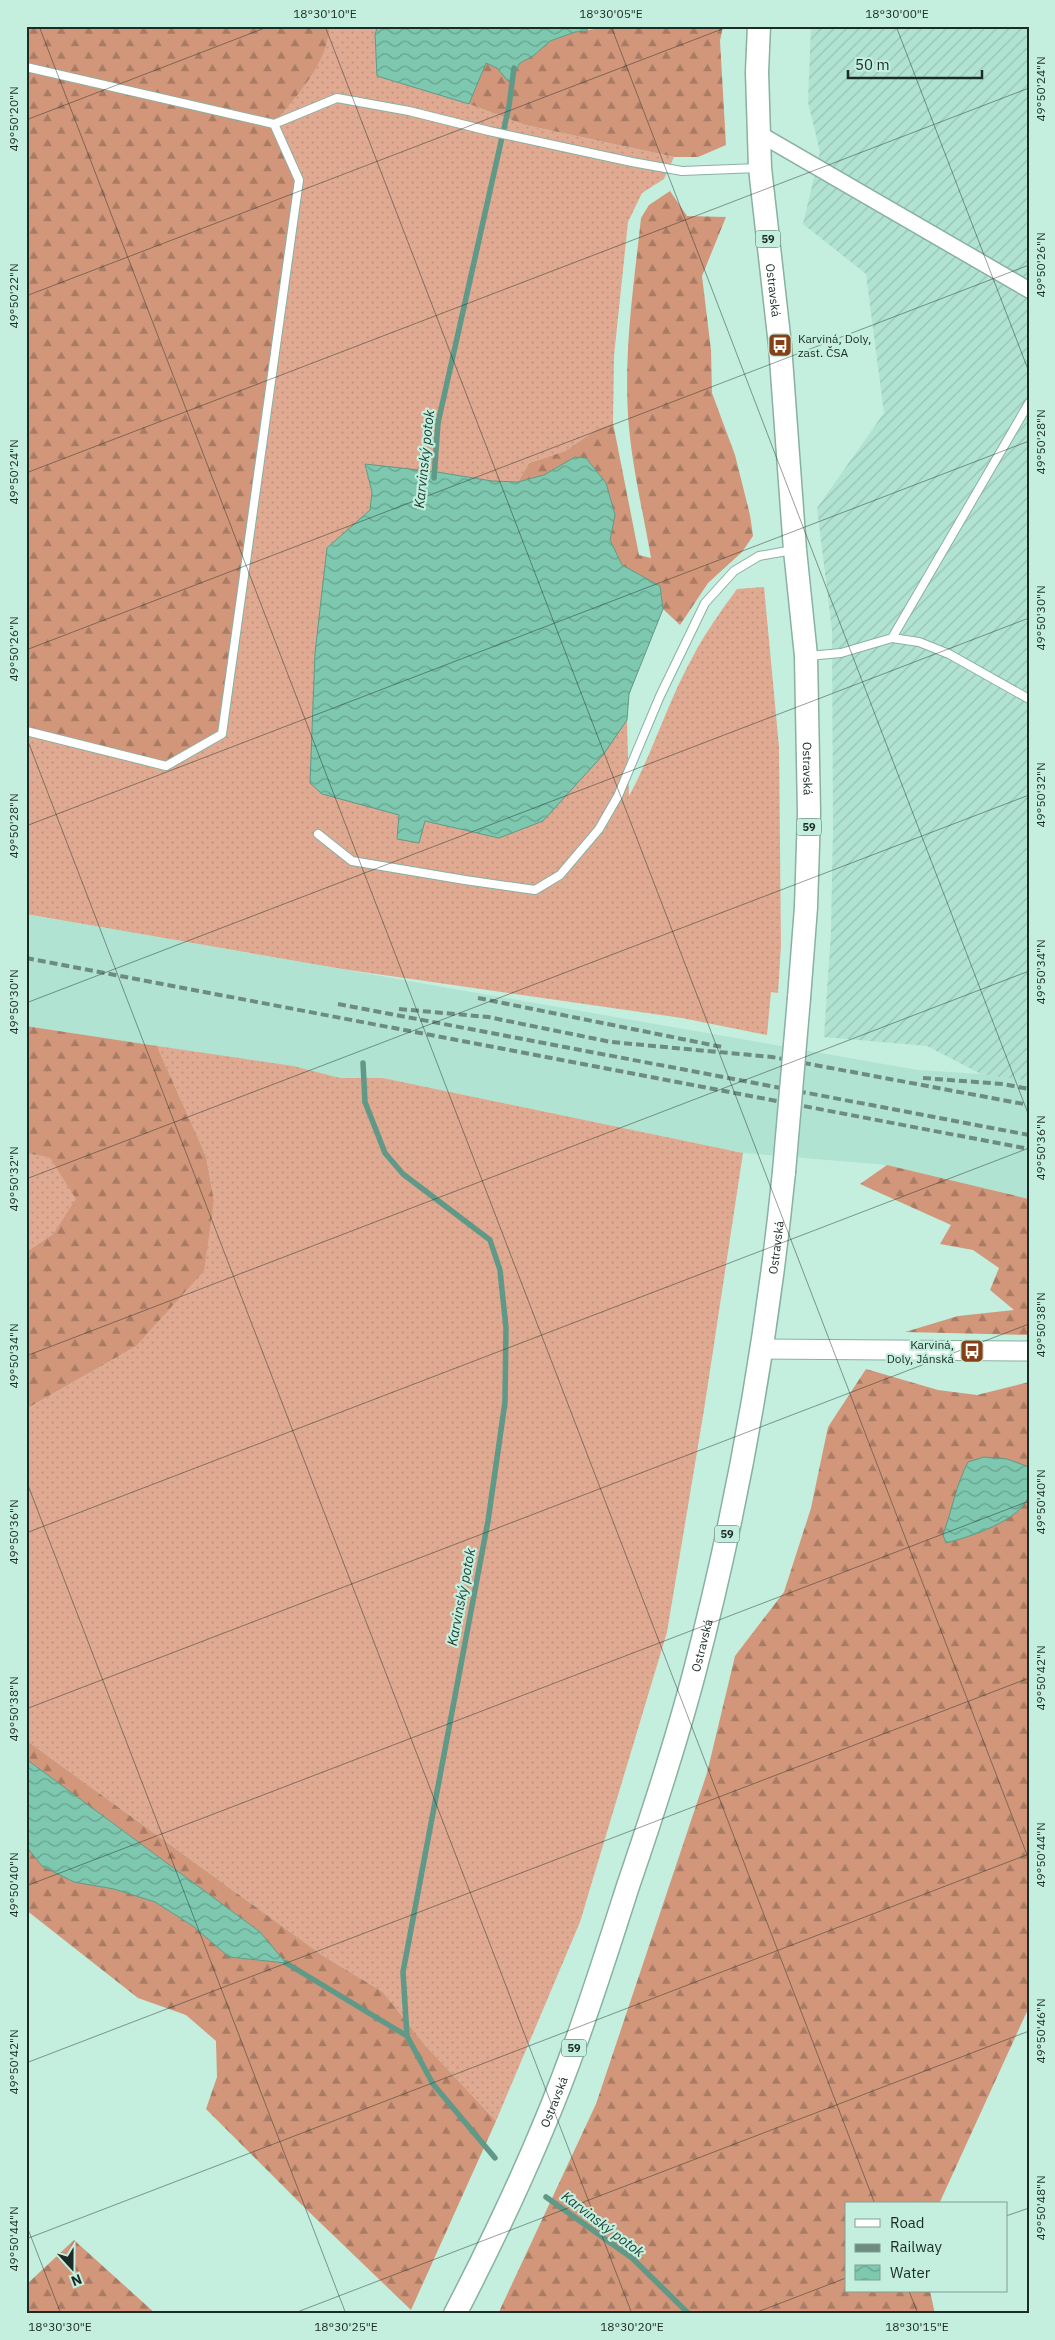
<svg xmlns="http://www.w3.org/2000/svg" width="1055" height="2340" viewBox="0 0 1055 2340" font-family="'IBM Plex Sans',sans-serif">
<defs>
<pattern id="industrial-furrows" width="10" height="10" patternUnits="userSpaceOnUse" patternTransform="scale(1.25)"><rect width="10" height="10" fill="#b1e3d2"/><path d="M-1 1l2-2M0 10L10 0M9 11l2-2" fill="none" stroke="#98c3b4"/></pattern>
<pattern id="grass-dots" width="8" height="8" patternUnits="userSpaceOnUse" patternTransform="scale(1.25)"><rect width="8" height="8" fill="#dfaa91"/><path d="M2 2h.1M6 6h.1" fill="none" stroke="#bf927d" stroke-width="1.8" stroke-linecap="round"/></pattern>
<pattern id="forest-firs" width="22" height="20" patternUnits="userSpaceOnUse" patternTransform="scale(1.25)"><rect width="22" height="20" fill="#d2977a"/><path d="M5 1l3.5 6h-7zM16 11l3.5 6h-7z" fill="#aa7b64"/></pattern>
<pattern id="water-waves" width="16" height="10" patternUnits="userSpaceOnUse" patternTransform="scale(1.25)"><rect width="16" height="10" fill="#7ec8b0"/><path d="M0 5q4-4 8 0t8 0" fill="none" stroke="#66a38f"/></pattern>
</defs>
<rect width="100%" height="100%" fill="#c4eede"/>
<path fill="#b1e3d2" d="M26,914L918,1070L981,1074L1029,1081V1199L887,1165L743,1153L383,1078H340L157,1046L26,1026Z"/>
<path fill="url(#industrial-furrows)" d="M811,26H1029V1081L981,1074L927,1046L824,1037L831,931L833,829L832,630L817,508L884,413L866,274L803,224L820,152L808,102Z"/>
<path fill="url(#grass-dots)" d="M330,26H378L375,34L377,76L469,104L525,125L674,157L664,179L642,193L628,222L614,356L613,423L597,429L565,451L529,463L518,482L492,481L437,472L365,465L372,492L370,510L327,548L315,653L310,783L399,815L397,839L425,821L499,838L578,783L627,720L629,796C653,752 667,704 691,660C704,635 720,612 737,589L764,587L779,747L781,945L778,993L771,992L767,1035L682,1018L342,969L26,914V730L274,124C298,94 325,66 330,26Z
M157,1046L293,1066L340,1078H383L743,1153L704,1410L667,1632L580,1922L496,2121L425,2045L383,1992L322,1955L26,1740V1409L135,1347L214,1200L206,1156Z
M26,1153L50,1158L77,1199L53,1234L26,1252Z"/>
<path fill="url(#forest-firs)" d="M26,26H330C326,66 298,94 274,124L299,180L222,734L166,766L26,730Z
M614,26H723L720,41L726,145L698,157H674L525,125L469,104L486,63L497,68L509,82L520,63L533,56L550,41L575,32Z
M670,191L687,216L726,217L702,276L711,350L712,393L735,455L750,515L753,536L742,552L708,583L680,625L663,609L660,586L622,565L610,540L615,515L606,483L586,458L544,475L518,482L529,463L565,451L597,429L613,423L639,555L651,558C643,511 631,463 628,415C624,349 634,283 641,218L649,205Z
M26,1026L157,1046L206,1156L214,1200L204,1271L135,1347L26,1409V1252L53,1234L76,1199L50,1158L26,1153Z
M887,1165L1029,1199V1335L905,1332L958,1316L1014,1310L990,1290L999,1268L973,1250L940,1244L951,1225L860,1184Z
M866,1369L938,1390L977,1395L1029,1382V2007L939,2204H846V2291H930L935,2314H498L596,2104L707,1773L735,1656L784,1592L811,1508L828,1427Z
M26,1740L322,1955L383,1992L425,2045L496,2121L411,2310L308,2211L206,2109L217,2077L216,2041L186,2015L138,1998L26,1910V1846L42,1866L74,1882L114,1889L155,1902L193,1926L229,1957L285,1963L260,1932L26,1759Z
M74,2240L156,2314H26V2285Z"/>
<path fill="url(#water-waves)" stroke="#609987" d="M378,26H588L587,31L575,32L550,41L533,56L520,63L509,82L497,68L486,63L469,104L377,76L375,34Z
M575,457L586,458L606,483L615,515L610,540L622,565L660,586L663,609L629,694L627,720L603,755L543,821L499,838L425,821L419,843L397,839L399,815L322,794L310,783L315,653L327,548L370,510L372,492L365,464L437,472L492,481L518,482L544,475Z
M984,1457L1007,1459L1029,1467C1029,1475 1031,1487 1029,1495C1021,1521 969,1537 946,1543L943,1535C952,1510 956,1485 968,1462Z
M26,1759L260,1932L286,1963L229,1957L193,1926L155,1902L114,1889L74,1882L42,1866L26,1846Z"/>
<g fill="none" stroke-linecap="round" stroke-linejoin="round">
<path stroke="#609987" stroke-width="5.5" d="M434,478L438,423L509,106L514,68
M363,1063L365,1102L385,1153L403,1174L490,1240L500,1270L506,1328L505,1402L488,1521L403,1972L407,2036L433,2084L495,2158
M286,1963L407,2036
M546,2197L632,2258L689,2314"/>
<g stroke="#89b1a3" stroke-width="10">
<path id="service" d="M26,67L274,124L299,180L222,734L166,766L26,731
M274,124L337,98L409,111L489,131L632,162L682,171L758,168
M892,638L1029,403
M808,656L841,653L892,638L919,642L949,654L1029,699
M318,834L352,861L465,880L535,890L560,875L599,829L618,796L660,696L705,603L734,571L759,556L793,550"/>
</g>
<g stroke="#89b1a3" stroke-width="18">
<path id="minor" d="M758,133L1029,290"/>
</g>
<g stroke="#89b1a3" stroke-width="21">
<path id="tertiary" d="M762,1349L1029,1351"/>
</g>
<g stroke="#89b1a3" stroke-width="25">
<g id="primary">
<path id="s1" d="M759,26L757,72L760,168L780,345L795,550L806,656L809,813L806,907L799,998"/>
<path id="s2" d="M455,2314C500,2227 542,2138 575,2045C594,1993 611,1939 628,1886C652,1816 675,1746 694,1674C737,1510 767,1341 784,1172"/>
</g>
</g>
<use href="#service" stroke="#fff" stroke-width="8"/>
<use href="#minor" stroke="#fff" stroke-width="15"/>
<use href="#tertiary" stroke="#fff" stroke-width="19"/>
<use href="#primary" stroke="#fff" stroke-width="22"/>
<path stroke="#6e8b81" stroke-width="4" stroke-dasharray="8 4" stroke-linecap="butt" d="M26,958L1029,1149
M478,998L722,1047
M338,1004L1029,1135
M399,1009L488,1017L611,1042L772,1057L1029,1105
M923,1078L1003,1084L1029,1089"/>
<g stroke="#89b1a3" stroke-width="25" stroke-linecap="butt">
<path id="primary-bridge" d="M784,1172L799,998"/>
</g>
<use href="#primary-bridge" stroke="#fff" stroke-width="22"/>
</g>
<path fill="none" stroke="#1b2b26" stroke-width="1" stroke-opacity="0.45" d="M39,26L875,2204M325,26L1029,1860M611,26L1029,1116M896,26L1029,372M26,120L270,26M26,296L730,26M26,473L1029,88M26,650L1029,265M26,736L632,2314M26,826L1029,441M26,1003L1029,618M26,1179L1029,795M26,1356L1029,971M26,1480L346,2314M26,1533L1029,1148M26,1709L1029,1324M26,1886L1029,1501M26,2063L1029,1678M1006,2216L1029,2208M26,2224L61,2314M26,2239L1029,1854M909,2291L918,2314M292,2314L1029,2031M752,2314L846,2278"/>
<defs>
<g id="bus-square" transform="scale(1.25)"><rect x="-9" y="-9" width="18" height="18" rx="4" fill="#864018" stroke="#c4eede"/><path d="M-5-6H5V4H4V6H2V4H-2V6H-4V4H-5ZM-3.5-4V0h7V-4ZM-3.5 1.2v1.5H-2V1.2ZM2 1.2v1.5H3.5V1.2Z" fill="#fff"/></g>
</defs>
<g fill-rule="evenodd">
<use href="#bus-square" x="780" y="345"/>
<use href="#bus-square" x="972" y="1351"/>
</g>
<g text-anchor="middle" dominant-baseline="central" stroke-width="4.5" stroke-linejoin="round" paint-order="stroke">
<g fill="#c4eede" stroke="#4e665d" stroke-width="1">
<rect x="755.5" y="230.5" width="25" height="17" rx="4"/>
<rect x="796.5" y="818.5" width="25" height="17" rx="4"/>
<rect x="714.5" y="1525.5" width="25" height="17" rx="4"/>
<rect x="561.5" y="2039.5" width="25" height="17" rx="4"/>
</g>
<g font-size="11" font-weight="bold" fill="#1b2b26">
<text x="768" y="239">59</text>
<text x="809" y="827">59</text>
<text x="727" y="1534">59</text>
<text x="574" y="2048">59</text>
</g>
<g font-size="12" fill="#1b2b26" stroke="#c4eede">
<text stroke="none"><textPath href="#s1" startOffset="265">Ostravská</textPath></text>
<text stroke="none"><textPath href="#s1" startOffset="745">Ostravská</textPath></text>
<text stroke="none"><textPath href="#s2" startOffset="1119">Ostravská</textPath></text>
<text stroke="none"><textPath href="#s2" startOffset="714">Ostravská</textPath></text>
<text stroke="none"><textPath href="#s2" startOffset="234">Ostravská</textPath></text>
</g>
<g font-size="12" fill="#1b2b26" stroke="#c4eede" text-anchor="start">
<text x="798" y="338">Karviná, Doly,<tspan x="798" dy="14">zast. ČSA</tspan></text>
<text x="954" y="1344" text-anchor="end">Karviná,<tspan x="954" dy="14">Doly, Jánská</tspan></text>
</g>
<g font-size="14" font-style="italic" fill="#193c31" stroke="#c4eede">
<text transform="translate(424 459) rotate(-84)">Karvinský potok</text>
<text transform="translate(461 1597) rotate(-79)">Karvinský potok</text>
<text transform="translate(603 2224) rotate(37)">Karvinský potok</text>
</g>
</g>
<rect width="1055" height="2340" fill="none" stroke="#c4eede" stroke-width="55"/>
<rect x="845" y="2202" width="162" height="90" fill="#c4eede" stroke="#80a094"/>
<rect x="855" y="2219" width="25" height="8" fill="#ffffff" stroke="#80a094"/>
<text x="890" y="2228" font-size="15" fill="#1b2b26">Road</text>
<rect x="855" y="2244" width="25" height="8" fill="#6e8b81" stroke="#80a094"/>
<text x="890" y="2252" font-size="15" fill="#1b2b26">Railway</text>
<rect x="855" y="2265" width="25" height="15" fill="url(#water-waves)" stroke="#80a094"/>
<text x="890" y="2278" font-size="15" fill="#1b2b26">Water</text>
<g transform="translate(72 2268) rotate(159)" stroke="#c4eede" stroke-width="4" paint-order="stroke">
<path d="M0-4L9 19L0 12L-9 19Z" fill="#1b2b26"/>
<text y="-8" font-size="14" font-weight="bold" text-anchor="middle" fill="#1b2b26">N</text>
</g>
<path d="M848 70v8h134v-8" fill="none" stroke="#1b2b26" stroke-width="2.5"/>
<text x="855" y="70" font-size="15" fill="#1b2b26" stroke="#c4eede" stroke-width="4" paint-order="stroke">50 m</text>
<rect x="28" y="28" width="1000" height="2284" fill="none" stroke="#1b2b26" stroke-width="2"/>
<g font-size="12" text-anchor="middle" fill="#1b2b26">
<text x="325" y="18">18°30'10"E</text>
<text x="611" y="18">18°30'05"E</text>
<text x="897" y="18">18°30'00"E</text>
<text transform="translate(1041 89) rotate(-90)" y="4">49°50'24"N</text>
<text transform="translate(14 119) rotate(-90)" y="4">49°50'20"N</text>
<text transform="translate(1041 265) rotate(-90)" y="4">49°50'26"N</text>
<text transform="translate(14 296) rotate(-90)" y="4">49°50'22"N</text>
<text transform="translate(1041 442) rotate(-90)" y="4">49°50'28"N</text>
<text transform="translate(14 472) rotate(-90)" y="4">49°50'24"N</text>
<text transform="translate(1041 618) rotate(-90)" y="4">49°50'30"N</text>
<text transform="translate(14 649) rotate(-90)" y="4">49°50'26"N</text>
<text transform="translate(1041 795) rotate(-90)" y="4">49°50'32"N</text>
<text transform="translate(14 826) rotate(-90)" y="4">49°50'28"N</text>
<text transform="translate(1041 972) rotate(-90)" y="4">49°50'34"N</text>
<text transform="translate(14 1002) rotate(-90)" y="4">49°50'30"N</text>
<text transform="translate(1041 1148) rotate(-90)" y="4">49°50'36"N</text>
<text transform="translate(14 1179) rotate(-90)" y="4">49°50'32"N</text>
<text transform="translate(1041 1325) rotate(-90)" y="4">49°50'38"N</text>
<text transform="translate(14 1356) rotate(-90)" y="4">49°50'34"N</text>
<text transform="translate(1041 1502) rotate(-90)" y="4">49°50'40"N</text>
<text transform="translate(14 1532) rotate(-90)" y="4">49°50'36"N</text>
<text transform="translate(1041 1678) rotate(-90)" y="4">49°50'42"N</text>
<text transform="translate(14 1709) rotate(-90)" y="4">49°50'38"N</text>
<text transform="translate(1041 1855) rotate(-90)" y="4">49°50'44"N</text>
<text transform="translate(14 1885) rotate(-90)" y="4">49°50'40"N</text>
<text transform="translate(1041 2031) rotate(-90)" y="4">49°50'46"N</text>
<text transform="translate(14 2062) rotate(-90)" y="4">49°50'42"N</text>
<text transform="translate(1041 2208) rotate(-90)" y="4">49°50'48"N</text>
<text transform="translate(14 2239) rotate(-90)" y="4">49°50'44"N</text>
<text x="60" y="2331">18°30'30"E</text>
<text x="346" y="2331">18°30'25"E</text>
<text x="632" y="2331">18°30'20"E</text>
<text x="917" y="2331">18°30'15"E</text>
</g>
</svg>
